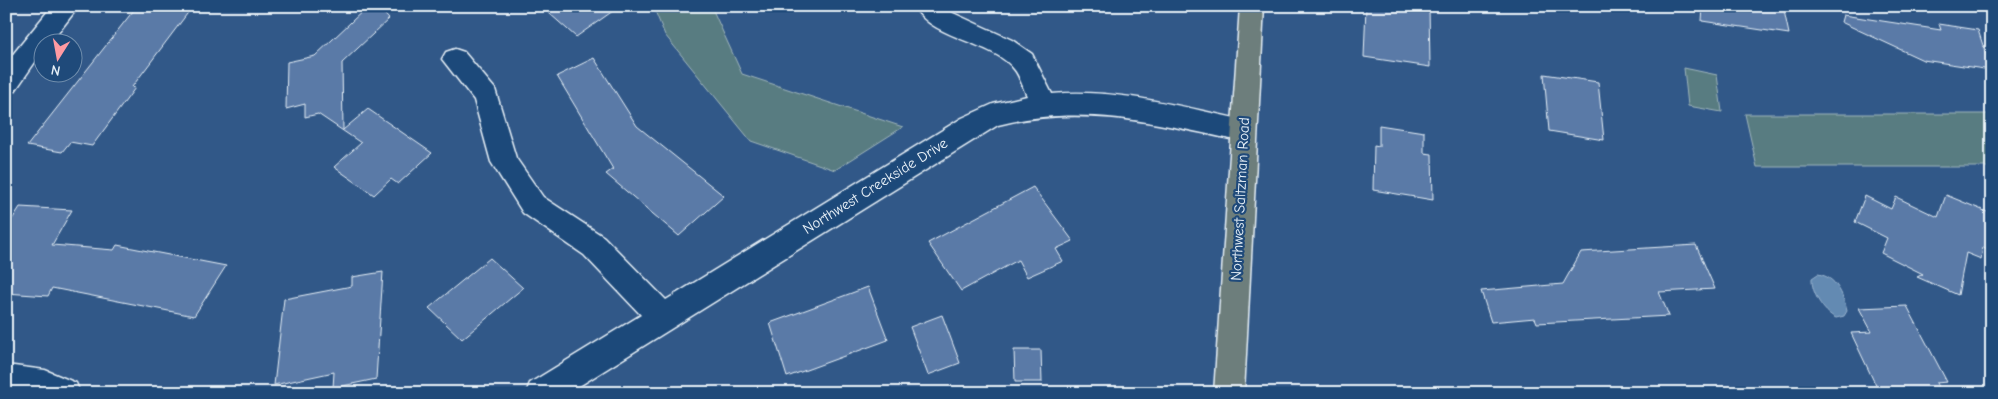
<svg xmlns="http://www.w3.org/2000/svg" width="1998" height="399" viewBox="0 0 1998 399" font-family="'Comic Neue',sans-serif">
<rect width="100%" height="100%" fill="#315888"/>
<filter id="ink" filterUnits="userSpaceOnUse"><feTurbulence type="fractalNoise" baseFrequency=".02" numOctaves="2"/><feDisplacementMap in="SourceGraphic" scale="10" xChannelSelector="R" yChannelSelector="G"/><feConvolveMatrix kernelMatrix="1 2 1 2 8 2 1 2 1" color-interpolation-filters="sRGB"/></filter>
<g filter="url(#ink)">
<path fill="#597c81" stroke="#a0b6bc" d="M653,6H711L742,74L903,127L835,170L751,141L665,35Z
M1684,68L1717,75L1722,112L1688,106Z
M1745,114H1992V167H1757Z"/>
<path fill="#638ab2" stroke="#98b3ce" d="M1818,274C1836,277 1843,294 1847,311L1844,316L1836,318C1823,312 1811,292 1812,278Z"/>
<path fill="#5a7aa7" stroke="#e8f1f8" d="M137,6H193L132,87L135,88L92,146L70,142L62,152L27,146Z
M368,6H377L389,19L342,63L343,130L368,109L432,153L398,184L391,179L374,195L334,167L361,143L318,114L305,117V104L286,109L287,62L315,56Z
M541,6H620L576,37Z
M1366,6H1429L1430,67L1364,57Z
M1703,6H1783L1789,34L1702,21Z
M1843,15L1941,30L1939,24L1978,30L1991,70L1923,60L1841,22Z
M594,58L637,126L724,196L679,236L606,174L613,169L557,76Z
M1544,74L1598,82L1604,140L1549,131Z
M1379,125L1424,132V153L1432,154L1433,200L1373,190L1374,145L1379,146Z
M1033,187L1073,241L1056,249L1063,261L1027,277L1018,260L961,291L928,243Z
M1946,195L1992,214V251L1983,247L1981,259L1966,253L1958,295L1917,277L1923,274L1881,253L1887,238L1855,222L1865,196L1891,209L1896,197L1938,217Z
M20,207L72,210L52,245L114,250L117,245L226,266L194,316L52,288L48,296L6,293V229Z
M1696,245L1715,289L1659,292L1669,316L1537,323L1535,318L1491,322L1481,291L1563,284L1581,252Z
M490,258L523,288L462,339L429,308Z
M383,272L376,379L333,388L334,372L274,385L284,299L352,286V277Z
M868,287L888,340L787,377L770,323Z
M1907,306L1947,382L1936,383L1942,393L1879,392L1851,333L1872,332L1859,308Z
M942,315L960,363L928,375L910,327Z
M1014,350H1041L1042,382H1015Z"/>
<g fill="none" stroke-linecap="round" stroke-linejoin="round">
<g stroke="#e8f1f8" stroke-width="3">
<path id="minor" d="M52,6H79L51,42H42V52L15,91L6,94V63Z
M914,6H944L953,13L1012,40L1032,54L1052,94C1116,88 1182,107 1244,120L1253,123L1257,131L1253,139L1244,142C1160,124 1083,103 998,125L568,393H526L530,383L641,315L584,255L523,213L491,162L474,100L442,59L446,52L455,49L464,52L495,89L516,158L543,197L604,237L666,300L962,118L993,104L1027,96C1023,88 1020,76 1014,69C994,42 931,39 914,6Z
M6,365L45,370L76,383L80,393H6Z"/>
</g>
<g stroke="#e8f1f8" stroke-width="3">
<path id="major" d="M1240,6H1264L1244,393H1214Z"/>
</g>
<use href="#minor" fill="#1f4a7a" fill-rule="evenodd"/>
<use href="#major" fill="#6d7e7c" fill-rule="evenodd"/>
</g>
</g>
<g text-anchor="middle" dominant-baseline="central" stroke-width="4.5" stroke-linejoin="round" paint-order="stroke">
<g font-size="15" fill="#e8f1f8" stroke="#1f4a7a">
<text transform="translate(875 186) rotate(-32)">Northwest Creekside Drive</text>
<text transform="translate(1240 199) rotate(-87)">Northwest Saltzman Road</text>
</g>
</g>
<rect width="1998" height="399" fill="none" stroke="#1f4a7a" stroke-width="25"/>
<rect x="12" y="12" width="1973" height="374" fill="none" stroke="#e8f1f8" stroke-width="2" filter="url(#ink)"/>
<g transform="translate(58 58) rotate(191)"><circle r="24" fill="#1f4a7a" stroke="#6f8dac"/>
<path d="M0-4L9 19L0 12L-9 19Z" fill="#ff9aa2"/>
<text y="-8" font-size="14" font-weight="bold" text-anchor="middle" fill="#e8f1f8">N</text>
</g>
</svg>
